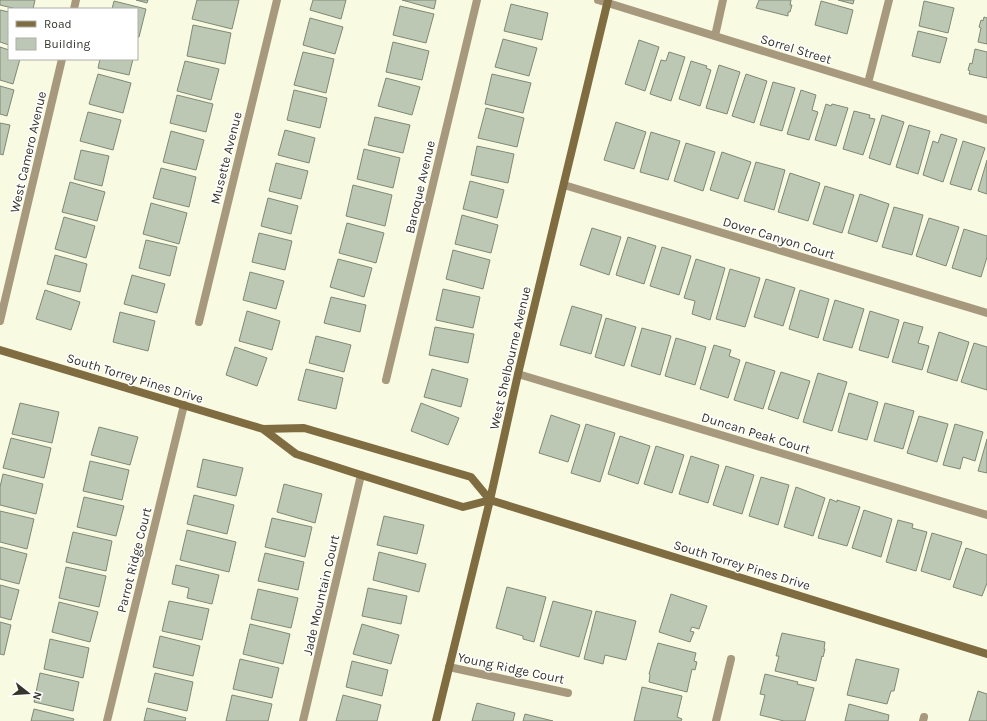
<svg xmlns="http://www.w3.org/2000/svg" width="987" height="721" viewBox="0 0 987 721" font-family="Karla,sans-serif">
<rect width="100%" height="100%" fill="#f9fae2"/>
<path fill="#bdc8b4" stroke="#7e8975" d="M0,0H35L33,9H17L0,5Z
M136,0H148L147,3Z
M197,0H239L232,29L192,19Z
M313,0H346L341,19L310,10Z
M402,0H436L434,9Z
M759,0H791L790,5H792L790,12H788V16L756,8Z
M838,0H854L853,4Z
M114,1L146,9L139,37H137V9H112Z
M821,1L853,10L847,34L815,25Z
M924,1L954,8L948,33L919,26Z
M511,4L548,13L542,40L504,31Z
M400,6L434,14L426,43L393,35Z
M0,10L9,12V45L0,42Z
M984,17L987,18V44L978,42L981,28L979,27L981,20L983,21Z
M310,18L343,27L335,54L303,45Z
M193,25L231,33L225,64L187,56Z
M918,31L947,38L940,63L912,56Z
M503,39L537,48L529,76L495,67Z
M639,40L659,47L645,91L625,84Z
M393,42L429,51L422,80L386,72Z
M0,47L9,50V59H20L13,84L0,80Z
M975,49L987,52V78L969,74L970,71L968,70L970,63L972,64Z
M303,52L334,59L326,93L294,85Z
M669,52L685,57L671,101L650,94L661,60L666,61Z
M100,59H133L129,75L98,68Z
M185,61L219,69L211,100L177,91Z
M691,61L707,66L706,68L711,70L700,106L679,99Z
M719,65L740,72L727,114L706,108Z
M98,74L131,83L123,113L89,104Z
M492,74L531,83L523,113L485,104Z
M746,74L767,81L754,123L732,116Z
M386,78L420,87L412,115L378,106Z
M773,82L795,88L782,131L760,125Z
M0,86L14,90L7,116L0,114Z
M294,90L327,98L320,128L287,120Z
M801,90L816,95L812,110L818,112L809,140L787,134Z
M177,95L213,104L206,132L170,123Z
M826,104L831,106L832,104L848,108L836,146L815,140Z
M486,108L524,118L517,147L478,138Z
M854,111L870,115L869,118L875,119L863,155L843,149Z
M88,112L121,120L113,150L80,141Z
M882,115L904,122L890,165L869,158Z
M375,117L410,125L403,153L368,145Z
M616,122L646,132L634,169L604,160Z
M0,123L10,125L3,155L0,154Z
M909,125L930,131L918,174L896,167Z
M285,130L315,138L309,163L278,155Z
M171,131L204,140L196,170L163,162Z
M651,132L680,141L668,180L640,172Z
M941,134L957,139L943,182L923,175L933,141L938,143Z
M963,141L985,148L971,190L950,184Z
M686,143L715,152L703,191L674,181Z
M477,146L514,154L508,183L471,175Z
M364,149L400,158L393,188L357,179Z
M81,150L109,156L102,186L74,179Z
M722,152L751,162L738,199L710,190Z
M987,160V194L978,191Z
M756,162L785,170L774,210L744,201Z
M276,163L308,171L301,199L269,191Z
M161,168L196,177L189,207L153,198Z
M790,173L820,183L808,221L778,212Z
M470,181L504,190L497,218L463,209Z
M70,182L105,192L97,221L62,212Z
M353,185L392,195L385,226L346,216Z
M825,186L854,195L842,233L813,224Z
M860,194L889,204L877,242L848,233Z
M268,198L298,206L291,234L261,226Z
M151,203L187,213L179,244L143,234Z
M894,207L923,215L912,255L882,247Z
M462,215L498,225L491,253L455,244Z
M64,217L95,226L86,258L55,249Z
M929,218L959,227L946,266L916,256Z
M347,223L384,233L376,263L339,253Z
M592,228L621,237L609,275L580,265Z
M964,229L987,236V257L981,277L952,268Z
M259,233L292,241L285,270L252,262Z
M628,237L656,246L644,284L616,275Z
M146,240L177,247L170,276L139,268Z
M662,247L691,256L679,295L650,286Z
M453,250L490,260L483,289L446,279Z
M55,255L87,264L80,292L47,284Z
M338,259L372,268L364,297L330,287Z
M696,259L725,268L710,320L692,314L695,301L684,298Z
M730,269L760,278L745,327L716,319Z
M250,272L284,281L276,309L243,300Z
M132,275L165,284L157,313L124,304Z
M766,279L795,288L783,326L754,317Z
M443,289L480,297L473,328L436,320Z
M45,290L80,302L71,330L36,319Z
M800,290L829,299L818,338L789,329Z
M331,297L366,305L360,332L324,323Z
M835,300L864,309L852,348L823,340Z
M572,306L602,315L591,354L560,345Z
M247,311L280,321L272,350L239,341Z
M870,311L899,320L888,358L859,350Z
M120,312L155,321L148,351L113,342Z
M606,318L636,327L624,366L595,357Z
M904,322L923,327L918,343L929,346L922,370L892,362Z
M435,327L474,334L468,363L429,355Z
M642,328L671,336L660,375L631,366Z
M939,332L969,342L957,381L927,372Z
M316,336L351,345L344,372L309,363Z
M676,338L706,347L695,385L665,376Z
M974,343L987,347V390L961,382Z
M714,345L731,350L729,356L740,360L728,398L700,389Z
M235,347L267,358L257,386L226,375Z
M746,362L775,371L763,409L734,400Z
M306,369L343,378L336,409L298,400Z
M432,369L468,379L461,407L424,397Z
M781,372L810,381L798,419L768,409Z
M818,373L847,382L832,431L803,422Z
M849,393L878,402L867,440L838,432Z
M20,403L59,412L52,443L12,434Z
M421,403L459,418L448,445L411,431Z
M885,403L914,411L903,449L874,441Z
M551,415L580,425L568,462L539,453Z
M919,416L948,424L937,462L907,453Z
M586,424L615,433L600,482L571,473Z
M955,424L983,432L975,461L963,457L960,469L943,465Z
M99,427L138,437L130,465L91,455Z
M620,436L650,446L638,484L608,474Z
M11,438L51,448L44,478L3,468Z
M987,439V473L978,471Z
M656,446L684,455L672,493L644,484Z
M691,456L719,465L708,503L679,494Z
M203,459L243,468L236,496L197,487Z
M90,461L129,470L122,500L83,491Z
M726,466L754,475L742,514L713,505Z
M3,474L43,484L36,514L0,505V487Z
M761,477L789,485L778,525L749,516Z
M284,484L322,494L315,523L277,512Z
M796,487L825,498L813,536L784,527Z
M194,495L234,505L227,534L187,524Z
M84,497L124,506L116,536L77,527Z
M830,499L837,502V500L860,507L847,546L818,538Z
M864,510L892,519L881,557L852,548Z
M0,511L34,519L27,549L0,542Z
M384,516L424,525L417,554L377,545Z
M272,518L312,527L305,557L265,547Z
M898,520L913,524L912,528L927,532L916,571L886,562Z
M187,530L236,542L229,572L180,560Z
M73,532L112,541L106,571L66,562Z
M932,533L962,542L950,580L921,571Z
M0,547L27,554L19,584L0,579Z
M966,548L987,555V583L982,596L953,587Z
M379,552L426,564L419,592L373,580Z
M265,553L304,562L298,590L258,581Z
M176,565L219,575L212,604L187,598L189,588L172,584Z
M66,567L106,576L99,607L59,598Z
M0,585L19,590L11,620L0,617Z
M507,587L546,597L534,642L523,639V636L496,628Z
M368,588L407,596L401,624L362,616Z
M258,589L298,598L291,628L251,619Z
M671,594L707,606L699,629L692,627L690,631L694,632L690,642L659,632Z
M169,601L209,609L202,640L162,631Z
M553,601L592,611L579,657L540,646Z
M59,602L98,612L90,642L52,632Z
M596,611L636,621L626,660L605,655L603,664L584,659Z
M0,622L11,625L4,655L0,654Z
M250,624L290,634L283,664L243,654Z
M362,624L399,635L391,664L353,654Z
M782,633L825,642L824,649H825L823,657L822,656L816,681L775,671L779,656H776Z
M160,636L200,646L193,676L153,667Z
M50,639L89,648L83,678L44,669Z
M658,643L696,653L694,661L697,662L695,670L692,669L687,692L649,682L650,675L649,674Z
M240,659L279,668L272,698L233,689Z
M856,659L899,669L894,691H891L887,704L847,695Z
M352,661L388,670L382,696L346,687Z
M40,673L79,682L73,711L34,702Z
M155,673L193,682L187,711L148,702Z
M765,674L798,682L797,684L814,688L805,721H784L760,715L765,695L760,694Z
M642,687L682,696L677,717L682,719L681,721H634Z
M978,691L987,694V721H969Z
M232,695L272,704L268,721H226Z
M343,695L381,705L377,721H336Z
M477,703L515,713L513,721H472Z
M849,704L889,715L888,721H845Z
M147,708L186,718L185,721H144Z
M34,709L74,719L73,721H31Z
M525,714L553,721H523Z"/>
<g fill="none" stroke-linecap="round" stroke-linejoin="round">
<path stroke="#a7997d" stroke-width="8" d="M598,0L987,120
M74,9L76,0
M715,36L723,0
M868,83L889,0
M564,185L987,313
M0,321L62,59
M199,322L277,0
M518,374L987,515
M386,380L477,0
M449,667L568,693
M107,721L184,405
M303,721L361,475
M716,721L731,659
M923,721L924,717"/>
<path stroke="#7f6c41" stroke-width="8" d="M0,350L263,429L304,428L471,477L490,500
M263,429L296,454L361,475L463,507L490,500L987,654
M436,721L490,500L518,374L608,0"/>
</g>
<g text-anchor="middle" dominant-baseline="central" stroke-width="3" stroke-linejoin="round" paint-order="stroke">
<g font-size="13" fill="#35352c" stroke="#fff">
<text transform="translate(796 49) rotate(17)">Sorrel Street</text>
<text transform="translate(28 152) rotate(-77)">West Camero Avenue</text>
<text transform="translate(226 158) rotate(-76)">Musette Avenue</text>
<text transform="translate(420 187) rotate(-77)">Baroque Avenue</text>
<text transform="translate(779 238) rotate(17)">Dover Canyon Court</text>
<text transform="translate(510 358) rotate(-77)">West Shelbourne Avenue</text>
<text transform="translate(135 378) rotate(17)">South Torrey Pines Drive</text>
<text transform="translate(756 433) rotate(17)">Duncan Peak Court</text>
<text transform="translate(134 560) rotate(-76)">Parrot Ridge Court</text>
<text transform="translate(742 565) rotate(17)">South Torrey Pines Drive</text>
<text transform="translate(321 595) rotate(-77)">Jade Mountain Court</text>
<text transform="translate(511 668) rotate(12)">Young Ridge Court</text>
</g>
</g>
<rect x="8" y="8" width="130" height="52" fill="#ffffff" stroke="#aeaeab"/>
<rect x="16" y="21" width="20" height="6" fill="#7f6c41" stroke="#aeaeab"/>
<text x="44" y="28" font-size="12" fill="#35352c">Road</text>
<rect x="16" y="38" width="20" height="12" fill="#bdc8b4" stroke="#aeaeab"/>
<text x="44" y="48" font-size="12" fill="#35352c">Building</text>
<g transform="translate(28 693) rotate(107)" stroke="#ffffff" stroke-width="3" paint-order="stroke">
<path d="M0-3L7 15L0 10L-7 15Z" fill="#35352c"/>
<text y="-6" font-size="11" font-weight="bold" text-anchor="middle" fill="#35352c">N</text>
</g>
</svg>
